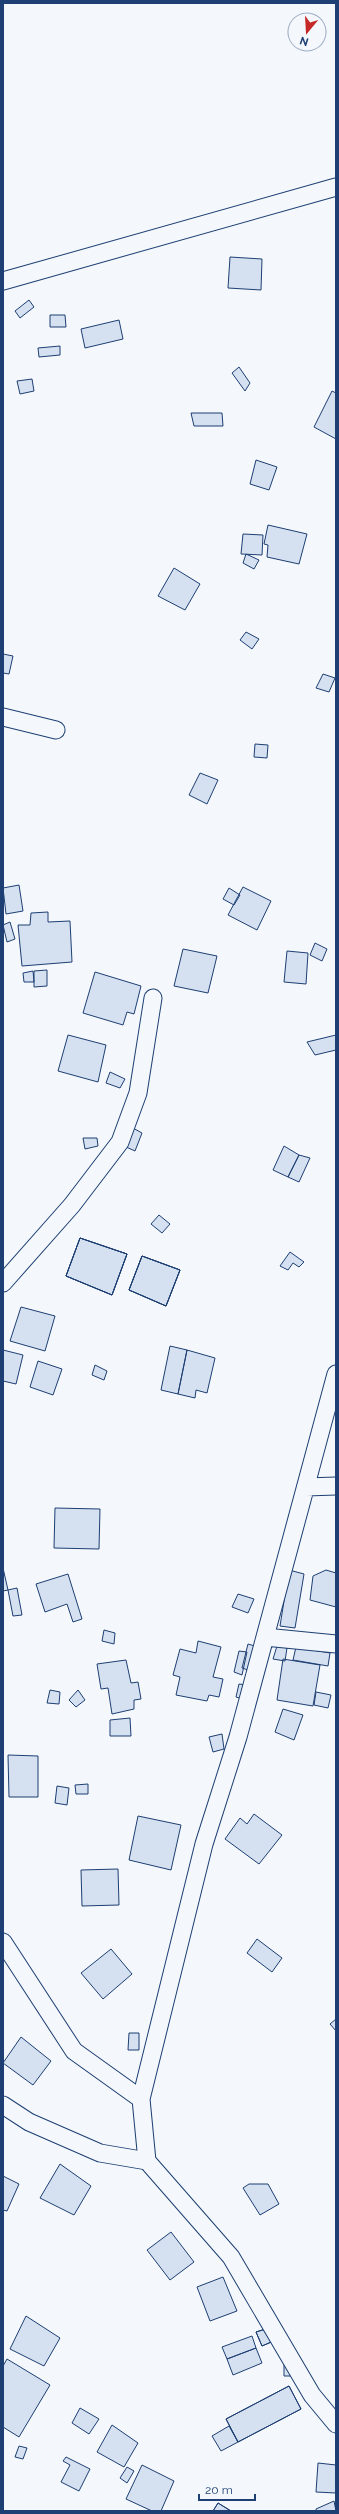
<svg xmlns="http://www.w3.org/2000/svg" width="339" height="2514" viewBox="0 0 339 2514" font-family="Raleway,sans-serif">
<rect width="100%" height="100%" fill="#f4f7fb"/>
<path fill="#d5e0f0" stroke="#1d3f73" d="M230,257L262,259L261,290L228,288Z
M29,300L34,307L20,318L15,311Z
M50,315H65L66,327H50Z
M119,320L123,339L85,348L81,329Z
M60,346V355L39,357L38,348Z
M239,367L250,383L245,391L232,373Z
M32,379L34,391L20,394L17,381Z
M332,391L336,393V439L314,427Z
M191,413H222L223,426H194Z
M256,460L277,467L269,490L250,484Z
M268,525L307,534L299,564L267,557L268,545L264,544Z
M243,534L263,535L262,555L241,554Z
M246,554L259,560L254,569L243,563Z
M174,568L200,584L185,610L158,596Z
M246,632L259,639L252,649L240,640Z
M3,654L13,656L9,674L3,673Z
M323,674L335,678L329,692L316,688Z
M255,744L268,745L267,758L254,757Z
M200,773L218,780L207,804L189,795Z
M19,885L23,911L6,914L3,888Z
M243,887L271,901L257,930L228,915Z
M229,888L240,895L234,905L223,899Z
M48,912V922L70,921L72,962L22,966L18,925H30L31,913Z
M10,922L15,939L7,942L3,925Z
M315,943L327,949L322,961L310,955Z
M183,949L217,956L208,993L174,986Z
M287,951L308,953L306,984L284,982Z
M47,970V986L34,987V971Z
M33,971L34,982H24L23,973Z
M95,972L141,986L134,1014L127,1012L123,1025L83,1013Z
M68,1035L106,1045L98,1082L58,1071Z
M336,1035V1050L315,1055L307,1042Z
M110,1072L125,1079L120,1088L106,1083Z
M133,1128L142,1133L135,1151L124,1146Z
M83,1138H97L98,1146L85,1149Z
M284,1146L299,1155L288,1177L273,1170Z
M299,1155L310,1158L299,1182L288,1177Z
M159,1215L170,1224L162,1233L151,1224Z
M80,1238L127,1254L112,1295L66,1276Z
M80,1238L127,1254L112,1295L66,1276Z
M80,1238L127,1254L112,1295L66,1276Z
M290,1252L304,1262L299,1267L293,1263L288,1270L280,1266Z
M142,1256L180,1270L166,1306L129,1290Z
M142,1256L180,1270L166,1306L129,1290Z
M142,1256L180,1270L166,1306L129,1290Z
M21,1307L55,1316L45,1351L10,1341Z
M170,1346L187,1350L178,1394L161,1390Z
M3,1350L23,1355L16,1384L3,1381Z
M187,1350L215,1358L207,1393L196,1390L195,1398L178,1394Z
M38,1361L62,1369L53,1395L30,1387Z
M95,1365L107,1371L104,1380L92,1375Z
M55,1508L100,1509L99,1549L54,1548Z
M3,1568L8,1590L3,1591Z
M289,1570L304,1574L295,1628L280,1626Z
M326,1570L336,1573V1607L310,1600L313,1576Z
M68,1574L82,1619L73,1622L67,1604L45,1612L36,1584Z
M17,1588L22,1615L13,1616L8,1590Z
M238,1594L254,1599L248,1613L232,1607Z
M104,1630L115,1633L114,1644L102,1641Z
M198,1641L221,1647L213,1677L223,1679L219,1697L209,1695L207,1701L176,1695L180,1677L173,1675L180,1649L196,1653Z
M248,1644L258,1647L251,1671L242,1668Z
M277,1646L287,1648L285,1661L273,1659Z
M296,1647L330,1653L328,1666L293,1660Z
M239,1651L247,1652L242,1675L234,1672Z
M283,1659L320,1665L313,1706L277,1700Z
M126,1660L131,1683L138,1682L141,1699L134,1700V1709L112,1714L108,1688L101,1689L97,1664Z
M239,1684L247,1685L242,1699L236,1697Z
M50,1690L60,1692L59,1704L47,1703Z
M78,1690L85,1700L76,1707L69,1700Z
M316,1692L331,1695L328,1708L314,1705Z
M283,1709L303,1715L294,1740L275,1732Z
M130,1718L131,1736H110V1720Z
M222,1734L224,1749L213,1752L209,1737Z
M8,1755L38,1756V1797H9Z
M88,1784V1794H76L75,1785Z
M57,1786L69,1788L67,1805L55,1803Z
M254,1814L282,1835L259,1864L225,1839L240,1818L247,1824Z
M138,1816L181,1825L171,1870L129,1860Z
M118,1869L119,1905L82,1906L81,1870Z
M257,1939L282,1958L272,1972L247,1953Z
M111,1949L132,1974L103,1999L81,1973Z
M336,2019V2031L330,2024Z
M129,2033H139V2050H128Z
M21,2037L51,2061L33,2085L3,2063Z
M60,2164L91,2186L74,2215L40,2198Z
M3,2176L19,2184L7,2211L3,2210Z
M249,2184H268L279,2204L260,2215L243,2188Z
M171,2232L194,2262L170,2280L147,2250Z
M223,2277L237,2311L210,2321L197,2287Z
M26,2316L60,2338L44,2366L10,2349Z
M272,2327L276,2340L262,2346L256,2332Z
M272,2327L276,2340L262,2346L256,2332Z
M252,2336L256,2348L227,2359L222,2347Z
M256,2348L262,2363L233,2375L227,2359Z
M7,2359L50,2385L19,2437L3,2427V2366Z
M284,2365H294V2376H284Z
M289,2386L301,2409L238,2442L226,2419Z
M289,2386L301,2409L238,2442L226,2419Z
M80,2408L99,2419L89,2434L72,2423Z
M112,2425L138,2443L124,2467L97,2452Z
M229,2426L238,2442L221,2451L212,2436Z
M19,2446L27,2448L23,2459L15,2457Z
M66,2457L90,2469L79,2491L61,2482L70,2465L63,2461Z
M318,2463L336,2465V2493L316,2492Z
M142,2465L174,2481L161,2511H152L126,2499Z
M127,2467L134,2471L127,2483L120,2478Z
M334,2501L336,2511H316V2509Z
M218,2503L231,2511H213Z
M218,2503L231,2511H213Z"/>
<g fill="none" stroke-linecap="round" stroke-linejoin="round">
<g stroke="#1d3f73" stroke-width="19">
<path id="minor" d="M3,281L336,187
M3,717L56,730
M3,1283L72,1205L120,1142L138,1093L153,998
M306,1487L336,1486
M265,1637L336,1644
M3,1942L74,2051L141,2099L147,2161L231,2257L312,2395L336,2424
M141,2099L204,1844L238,1737L336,1374
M3,2105L29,2122L100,2153L147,2161"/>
</g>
<use href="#minor" stroke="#f4f7fb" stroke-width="17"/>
</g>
<rect width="339" height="2514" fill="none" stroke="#1d3f73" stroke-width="8"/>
<g transform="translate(307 32) rotate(198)"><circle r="19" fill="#f4f7fb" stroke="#9eadc5"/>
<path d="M0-3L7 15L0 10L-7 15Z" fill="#c62828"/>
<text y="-6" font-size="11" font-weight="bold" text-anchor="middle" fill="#1d3f73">N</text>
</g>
<path d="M199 2494v6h56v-6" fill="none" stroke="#1d3f73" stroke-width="2"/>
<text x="205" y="2494" font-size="12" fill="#1d3f73" stroke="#f4f7fb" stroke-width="3" paint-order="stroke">20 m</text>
</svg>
